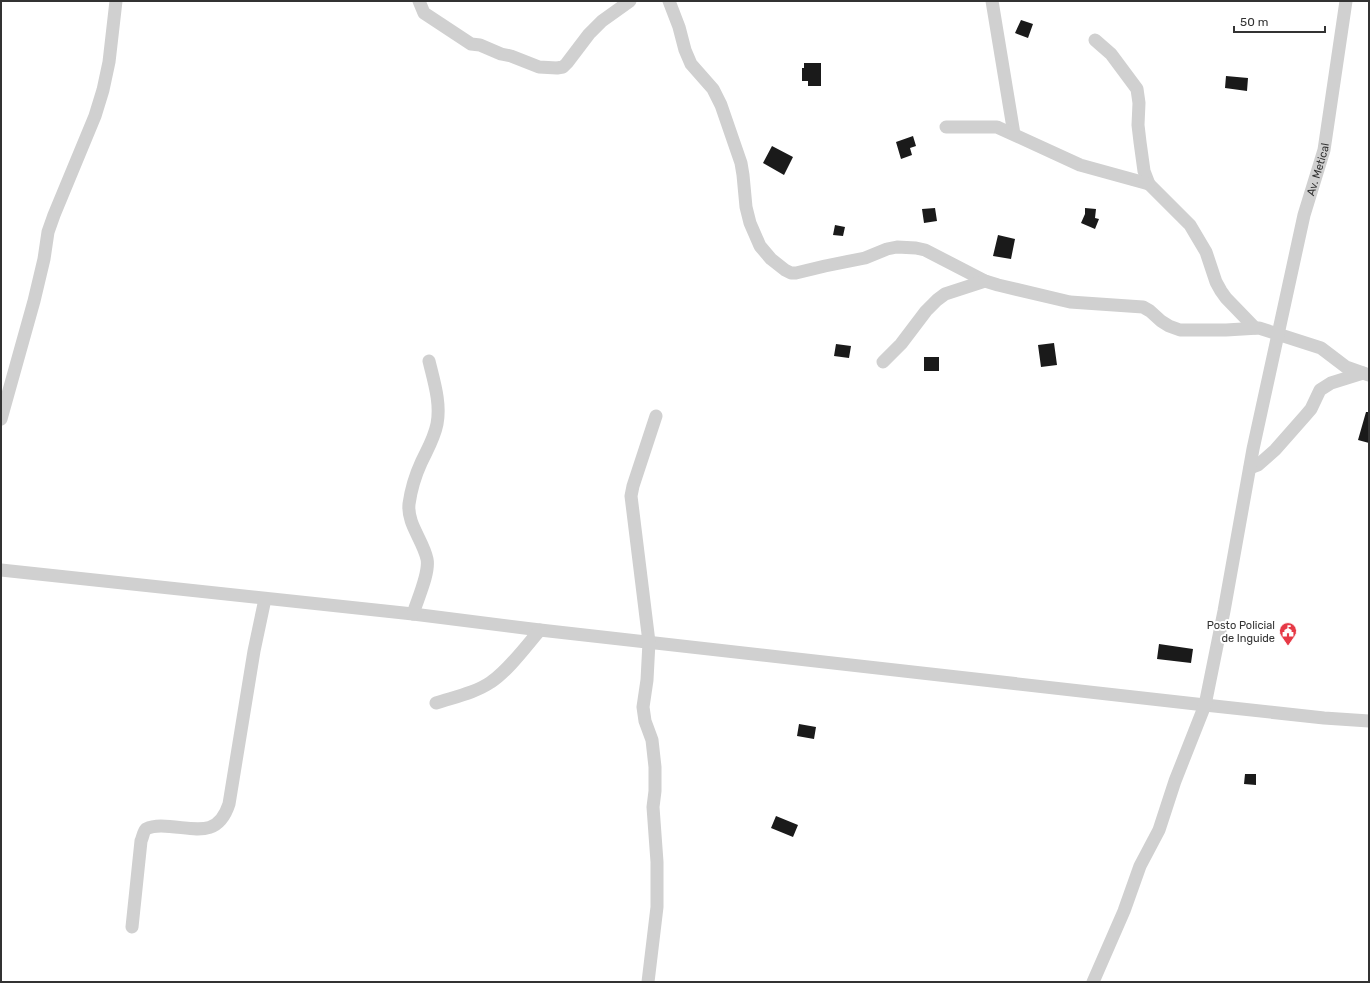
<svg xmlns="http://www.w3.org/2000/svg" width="1370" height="983" viewBox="0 0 1370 983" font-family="Rubik,sans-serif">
<rect width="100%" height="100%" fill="#fff"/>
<path fill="#1a1a1a" d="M1021,20L1033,24L1028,38L1015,33Z
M804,63H821V86H808V81H802V68H804Z
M1226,76L1248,78L1247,91L1225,88Z
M913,136L916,146L910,148L912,155L901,159L896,142Z
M772,146L793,157L784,175L763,163Z
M935,208L937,221L924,223L922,209Z
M1085,208L1096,209L1095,218L1099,219L1095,229L1081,223L1085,214Z
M835,225L845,227L843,236L833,235Z
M998,235L1015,239L1011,259L993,256Z
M1054,343L1057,365L1041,367L1038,345Z
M836,344L851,346L849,358L834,356Z
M924,357H939V371H924Z
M1366,412H1369V443L1358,440Z
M1159,644L1193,649L1191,663L1157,659Z
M799,724L816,727L814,739L797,736Z
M1245,774H1256V785L1244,784Z
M776,816L798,825L793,837L771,828Z"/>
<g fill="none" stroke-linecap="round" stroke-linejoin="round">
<g stroke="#d0d0d0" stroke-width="13">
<path d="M419,1L424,13L471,44L480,45L501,54L511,56L539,67L557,68L563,67L567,63L589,34L602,21L630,1"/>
<path d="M669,1L679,27L685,50L691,64L713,89L721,105L741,163L743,175L746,207L750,223L760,246L771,259L785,270L791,273H796L825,266L865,258L887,249L897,247L916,248L925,250L985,281L998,285L1070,302L1143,307L1150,311L1161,321L1169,326L1180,330H1226L1259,328L1321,348L1346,367L1369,375"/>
<path d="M992,1L1014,134"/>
<path d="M1095,40L1111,54L1137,89L1139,103L1138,125L1140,142L1144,171L1149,184L1190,225L1206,252L1216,282L1221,291L1226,298L1255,328"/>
<path d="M946,127H997L1080,165L1149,184"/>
<path d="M883,362L901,344L926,311L937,300L945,294L985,281"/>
<path d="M1,419L34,301L44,259L48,232L54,215L95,116L103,90L109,62L116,1"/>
<path d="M1250,468L1258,465L1275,450L1305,416L1311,409L1320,390L1331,383L1363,373"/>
<path d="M1,570L413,614L540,630L1205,705L1324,718L1369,721"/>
<path d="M413,614C417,600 430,573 427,559C423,540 407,524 409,504C411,490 415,476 421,463C427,450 434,439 437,424C441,403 434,382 429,361"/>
<path d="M436,703C454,697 475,693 491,682C508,671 527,645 540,630"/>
<path d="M132,927L141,841C143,837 143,832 146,829C150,827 157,826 161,826C191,826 217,841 229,804L254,651L265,599"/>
<path d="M648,982L657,907V862L653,807L655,791V767L652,740L645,721L643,707L647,680L649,642L631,496L633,486L656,416"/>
<path id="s1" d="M1093,982L1124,911L1140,866L1159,830L1175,781L1205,705L1224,611L1253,449L1304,215L1324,150L1346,1"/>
</g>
</g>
<defs>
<g id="civic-pin" transform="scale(0.9)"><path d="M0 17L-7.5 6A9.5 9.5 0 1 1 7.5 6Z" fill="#e63946" stroke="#fff"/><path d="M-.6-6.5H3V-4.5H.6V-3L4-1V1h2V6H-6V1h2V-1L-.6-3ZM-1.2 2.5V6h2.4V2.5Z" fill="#fff"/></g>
</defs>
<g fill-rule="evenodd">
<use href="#civic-pin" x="1288" y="631"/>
</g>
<g text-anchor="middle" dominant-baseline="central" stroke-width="4" stroke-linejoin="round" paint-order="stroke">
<g font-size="11" fill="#333" stroke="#fff">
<text stroke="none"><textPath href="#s1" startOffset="847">Av. Metical</textPath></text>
</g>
<g font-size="11" fill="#333" stroke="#fff" text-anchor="end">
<text x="1275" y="625">Posto Policial<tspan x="1275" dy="13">de Inguide</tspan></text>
</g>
</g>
<rect width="1370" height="983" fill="none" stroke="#333333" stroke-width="4"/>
<path d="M1234 26v6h91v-6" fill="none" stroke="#333333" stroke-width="2"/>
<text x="1240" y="26" font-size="12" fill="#333333" stroke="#ffffff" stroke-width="3" paint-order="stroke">50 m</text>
</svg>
